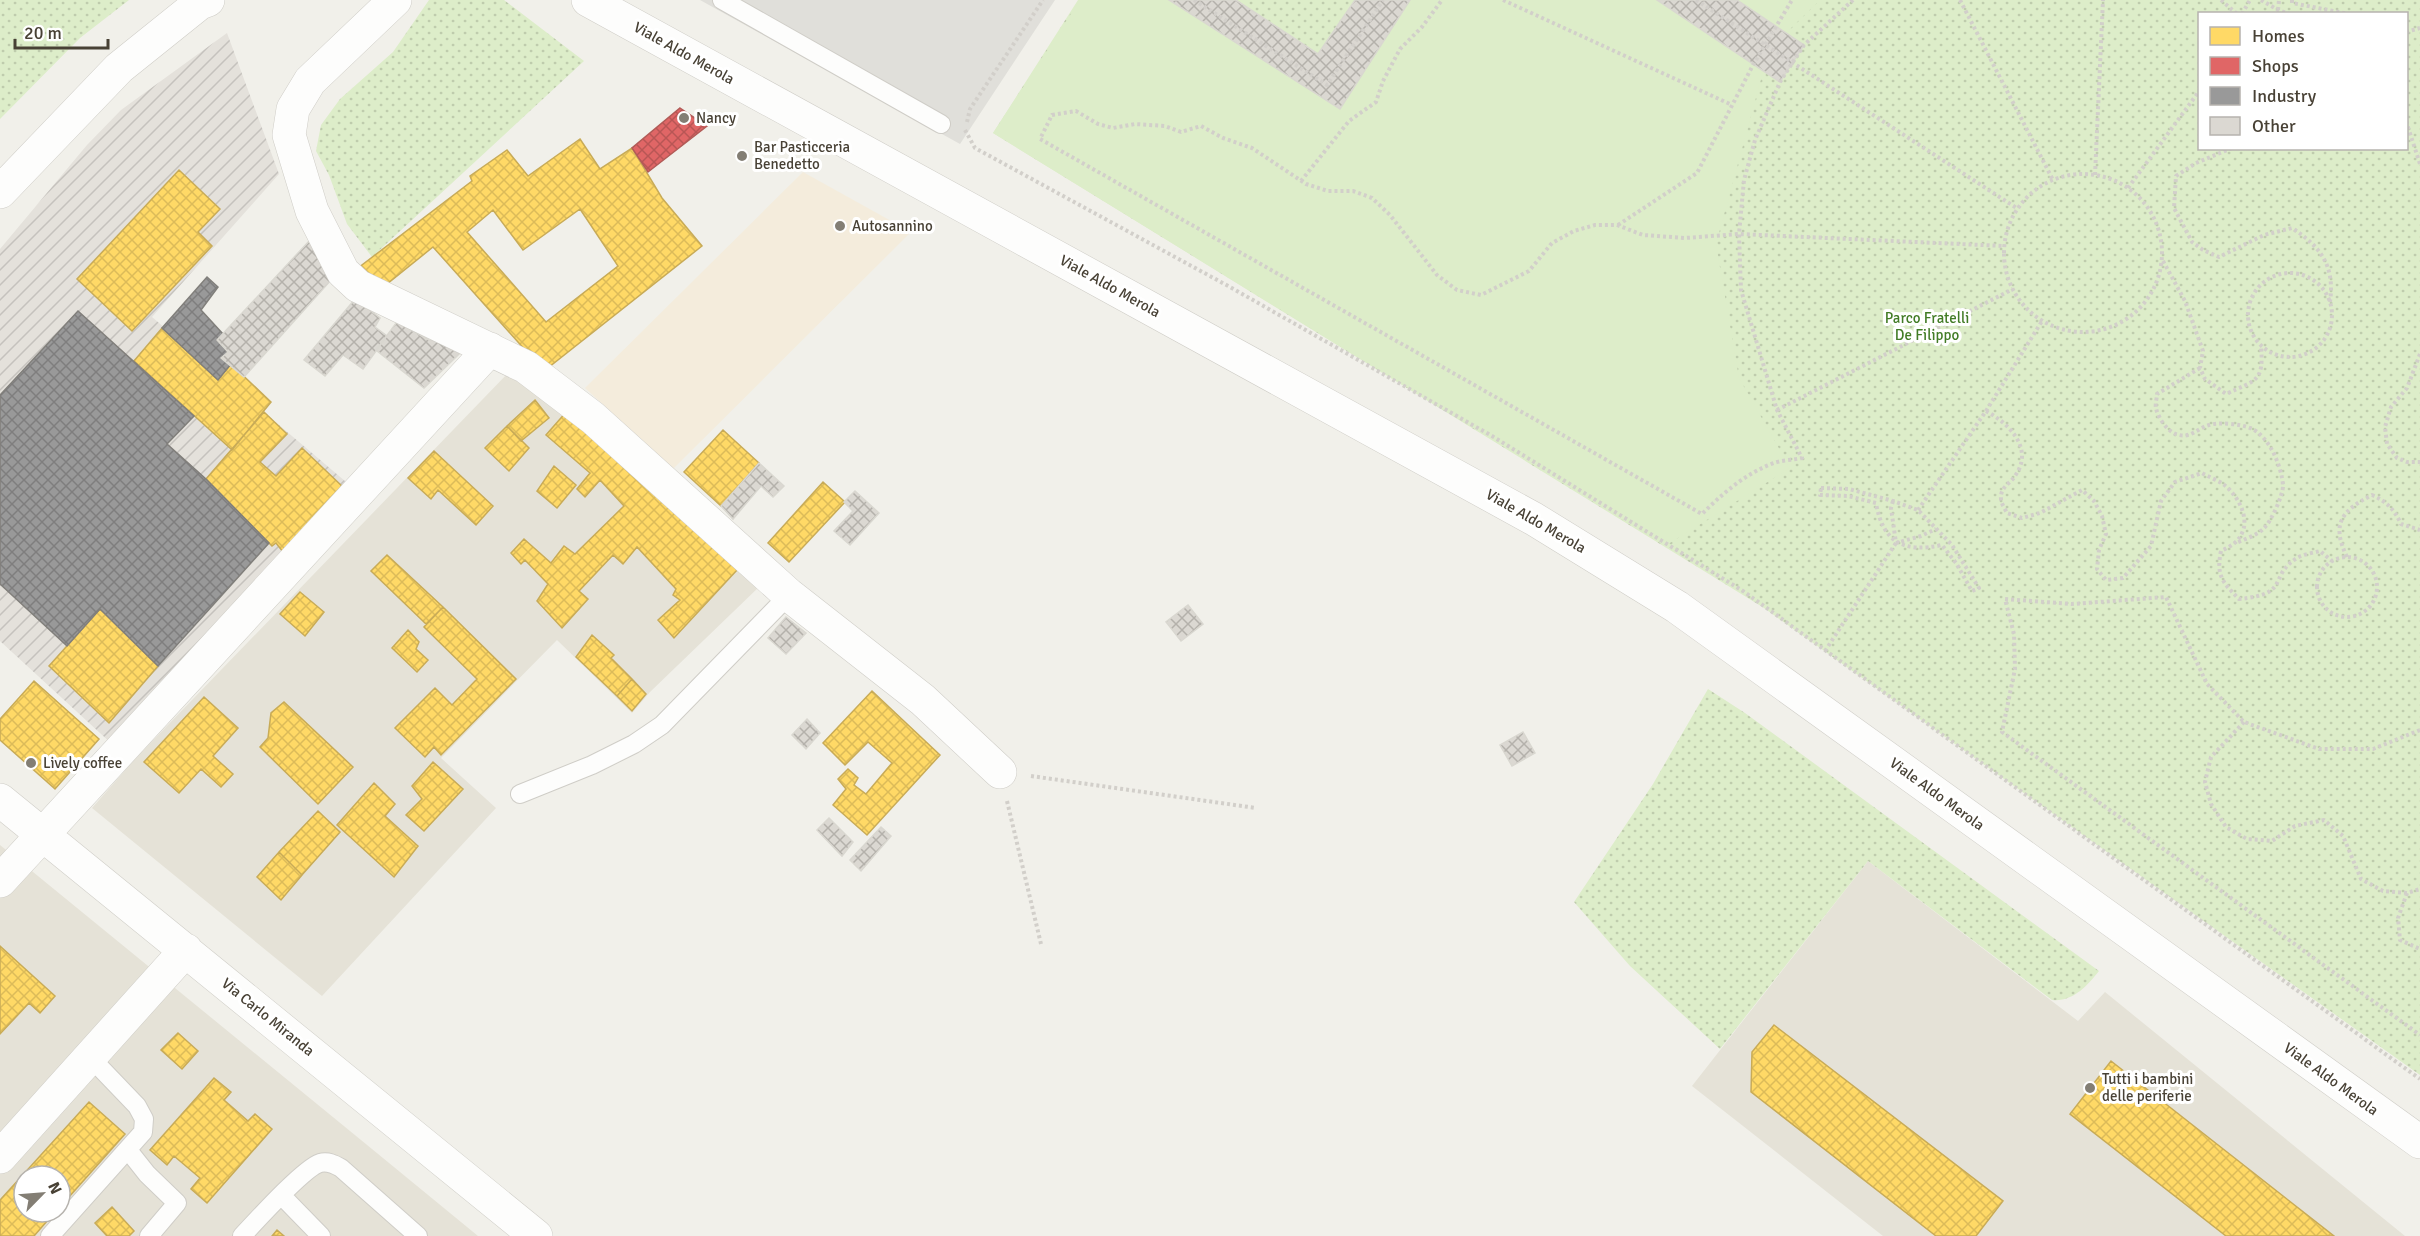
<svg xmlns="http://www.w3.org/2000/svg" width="2420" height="1236" viewBox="0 0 2420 1236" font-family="Signika,sans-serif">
<defs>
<pattern id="industrial-furrows" width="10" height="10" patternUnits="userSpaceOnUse" patternTransform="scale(1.5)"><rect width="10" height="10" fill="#e4e1db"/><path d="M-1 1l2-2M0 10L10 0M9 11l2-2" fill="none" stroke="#c5c2bd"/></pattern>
<pattern id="grass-dots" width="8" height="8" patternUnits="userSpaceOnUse" patternTransform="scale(1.5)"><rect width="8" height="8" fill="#ddedc9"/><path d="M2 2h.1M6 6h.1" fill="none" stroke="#bfccad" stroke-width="1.8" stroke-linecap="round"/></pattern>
<pattern id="homes-cross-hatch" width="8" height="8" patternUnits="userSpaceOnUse" patternTransform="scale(1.5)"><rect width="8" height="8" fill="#ffd966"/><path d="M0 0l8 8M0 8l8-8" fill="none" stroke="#dcbb59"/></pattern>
<pattern id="shops-cross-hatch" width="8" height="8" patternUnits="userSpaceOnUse" patternTransform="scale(1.5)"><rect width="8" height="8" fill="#e06666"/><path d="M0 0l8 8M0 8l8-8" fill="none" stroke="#b85655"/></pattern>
<pattern id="industry-cross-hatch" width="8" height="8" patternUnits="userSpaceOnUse" patternTransform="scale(1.5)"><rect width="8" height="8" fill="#999"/><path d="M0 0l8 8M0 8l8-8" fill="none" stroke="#7f7e7e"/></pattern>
<pattern id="building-cross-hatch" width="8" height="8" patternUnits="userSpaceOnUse" patternTransform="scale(1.5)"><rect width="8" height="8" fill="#dbd8d2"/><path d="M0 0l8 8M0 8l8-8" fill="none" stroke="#b4b1ab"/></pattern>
</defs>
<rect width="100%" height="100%" fill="#f1f0ea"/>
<path fill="#e5e2d7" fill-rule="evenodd" d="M513,368L760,586L650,692L632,713L557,640L441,758L496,808L322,996L92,808L136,758Z
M0,845L372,1149L478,1236H0ZM24,1176H60V1212H24Z
M1868,861L2078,1021L2105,992L2405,1236H1883L1692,1086Z"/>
<path fill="#f4ecdc" d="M803,172L911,232L673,469L585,388Z"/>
<path fill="url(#industrial-furrows)" d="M227,33L279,174L152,317L352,487L113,745L0,641V249L87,145L121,110Z"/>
<path fill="url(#grass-dots)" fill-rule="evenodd" d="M0,0H129L80,38L0,119Z
M429,0H504L584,61L372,257L347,224L329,175L316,151L321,125L340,99L393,52Z
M1078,0H2420V1075L1764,608L993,133ZM2200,14H2406V148H2200Z
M1708,689L1745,713L2099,971C2087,986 2073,1002 2052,1000L1868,861L1720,1049L1630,966L1574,902L1653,784Z"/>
<path fill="#ddedc9" d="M1080,0H1169L1340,109L1411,0H1820L1790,29L1763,72L1716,244L1739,378L1790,468L1665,546L993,133Z"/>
<path fill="#e0dfda" d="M700,0H1055L960,144Z"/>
<path fill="url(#homes-cross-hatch)" stroke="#c8ab57" stroke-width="1.5" fill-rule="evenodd" d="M580,139L600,169L632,148L662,198L702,246L544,371L433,247L382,288L358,268L472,181L470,176L507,150L528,176ZM580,209L618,266L546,322L467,232L493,210L523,250Z
M179,170L220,209L198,232L212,246L132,331L77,279Z
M162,328L218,380L231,364L271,402L232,450L134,361Z
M535,400L549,418L521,441L507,426Z
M567,411L737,570L674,638L658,620L680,600L673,595L676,589L637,547L623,564L613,555L579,591L588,599L562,628L537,601L548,584L525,560L521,564L511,553L524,539L551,563L564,546L575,554L624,506L600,480L585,497L577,489L590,473L546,435Z
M264,412L287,434L260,462L276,476L302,448L343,487L287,557L276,543L272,546L269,543L206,479Z
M507,426L529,448L509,471L485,448Z
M723,430L759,463L721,506L684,472Z
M434,451L493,506L476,525L438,490L431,499L408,478Z
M554,466L576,485L557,508L537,491Z
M823,482L845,502L789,562L768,543Z
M387,555L443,607L426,624L371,571Z
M300,592L324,612L305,636L280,614Z
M443,607L516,679L441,755L434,747L425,757L395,728L435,688L452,705L477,679L424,627Z
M100,609L158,666L109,723L49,666Z
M408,630L419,642L416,649L428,660L417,672L392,648Z
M592,635L614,655L611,658L632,679L617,696L576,657Z
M632,679L646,694L632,711L617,696Z
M34,681L99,739L55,789L0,740V719Z
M872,691L940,755L867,835L833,805L846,789L838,779L848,769L858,778L854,785L866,794L892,763L868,742L845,765L823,743Z
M204,697L238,728L213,756L233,774L221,787L201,769L179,793L144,762Z
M284,702L353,767L318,804L260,747L268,738L271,713Z
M433,762L463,789L424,831L406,815L422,799L412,786Z
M374,783L395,804L385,816L418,846L394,877L337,825Z
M318,811L340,832L302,875L279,852Z
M279,852L302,875L281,900L257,877Z
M0,946L55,996L40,1013L29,1003L0,1034Z
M1774,1025L2003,1201L1976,1236H1936L1751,1092L1752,1052Z
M178,1033L198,1051L182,1069L161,1050Z
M2111,1061L2334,1236H2226L2070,1114Z
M214,1078L231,1092L224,1100L248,1121L255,1114L272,1129L207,1203L191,1189L200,1178L174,1156L167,1165L150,1150Z
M89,1102L125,1134L60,1207V1176H24V1212H55L34,1236H0V1200Z
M112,1207L134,1231L129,1236H107L95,1223Z
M277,1230L284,1236H272Z"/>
<path fill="url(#shops-cross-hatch)" stroke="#b25b57" stroke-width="1.5" d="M680,108L707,126L648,172L632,148Z"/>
<path fill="url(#industry-cross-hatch)" stroke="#817f7b" stroke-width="1.5" d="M207,277L218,287L201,310L223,334L217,340L228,352L221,358L231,364L218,380L162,328Z
M78,311L194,416L167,444L206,479L269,543L158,666L100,609L67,646L0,584V395Z"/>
<path fill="url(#building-cross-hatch)" stroke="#d9d7d0" stroke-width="1.5" d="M1169,0H1236L1318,54L1355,0H1410L1340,109Z
M1657,0H1737L1804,45L1780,82Z
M311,239L332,279L244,377L221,358L228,352L217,340Z
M355,299L380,318L375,327L387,336L363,369L343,355L325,376L304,360Z
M397,322L429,340L445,344L459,354L424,388L376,350Z
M759,463L784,486L773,497L761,486L733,519L721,506Z
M855,491L879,513L850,545L834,531L853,511L844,502Z
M1188,605L1203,624L1181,641L1166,622Z
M786,617L806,633L786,654L768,638Z
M807,719L820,733L806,749L792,735Z
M1523,732L1535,753L1512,766L1500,745Z
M829,818L853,842L842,856L817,830Z
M881,827L891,836L861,871L850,860Z"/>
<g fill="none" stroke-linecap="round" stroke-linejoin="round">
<g stroke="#cfcdc7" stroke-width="20">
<path id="service" d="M722,0L941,124
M520,794L592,765L634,744L662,725L789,595
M128,1150L147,1174L177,1203L149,1236
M282,1196L321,1236
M50,1236L143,1132L144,1119L137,1106L90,1057
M242,1236C256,1221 304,1168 320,1163C328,1161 334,1164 341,1168L418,1236"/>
</g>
<g stroke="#cfcdc7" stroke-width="34">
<path id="minor" d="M395,0L310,81L293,109L289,135L312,211L343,272L358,286L526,367L593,418L789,595L923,700L1000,772
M588,0L1534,519L1677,607L2420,1142
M0,192L119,68L200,3L208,0
M0,800L536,1236
M0,881L490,349
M0,1157L186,950"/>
</g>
<path stroke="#d2cfca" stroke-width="4" stroke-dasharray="3 3" stroke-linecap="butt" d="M1194,0L1327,85L1383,0
M1503,0L1732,105
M1696,0L2018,209
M1853,0L1804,45L1780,82L1755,140L1744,180L1739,234L1741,290L1777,410L1802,458C1793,460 1782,460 1774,463C1746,473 1722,494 1702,514L1040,139L1052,115L1076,111L1098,124L1113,128L1135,124L1165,126L1181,132L1201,126L1223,138L1252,148L1306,184L1328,191H1353L1372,198L1390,215L1437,275L1457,290L1481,295L1529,271L1552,243L1574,231L1595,225H1617L1643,235L1685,238L1739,234L2004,246
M1960,0L2053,180
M2221,0L2237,14
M2261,0L2278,10L2289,14
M2292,0V3L2349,14
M2278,10L2279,0
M2242,14L2250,0
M2406,32L2420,28
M2406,121L2420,164
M967,122L970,109L1043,0
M965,130L975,148L1230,287L1492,436L1743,591L2420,1079
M2232,148L2196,163L2176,176L2174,208L2192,242L2203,250L2219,257L2264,235L2292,228C2321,247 2335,266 2330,302
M2004 253a79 79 0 1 1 158 0a79 79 0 1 1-158 0Z
M2095,175L2103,0
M1301,181L1349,121L1376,102L1383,81L1400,49L1422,27L1442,0
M2128,188L2200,90
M1618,225L1697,173L1753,65L1792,0
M2163,261L2185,301L2203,351L2200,368L2205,379L2226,394C2256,380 2264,382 2261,347
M2248 315a42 42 0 1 1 84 0a42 42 0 1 1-84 0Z
M2420,354L2407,388L2391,407L2385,427L2387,444L2397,458L2407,462H2420
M2200,368L2157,394C2157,398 2155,404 2156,408C2158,418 2168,433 2179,435C2191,438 2198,428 2209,425C2219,422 2240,424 2250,428C2269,435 2282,467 2283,486C2283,495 2271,522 2264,528C2258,535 2245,539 2236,543
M1777,410L2013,289
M1986,411C2008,423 2035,448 2015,476C2010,484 2000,487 2001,499C2001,503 2005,509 2007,513L2022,518L2040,513L2082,490L2094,501L2102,516L2106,534L2099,550L2097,569L2106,580L2123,578L2151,546L2161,501L2175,482L2202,473C2209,477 2217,480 2223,484C2237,494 2250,517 2242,533C2238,543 2229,547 2221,551C2216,575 2222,582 2239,599C2292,594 2267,577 2297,558C2303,554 2313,553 2320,551L2332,561
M1821,488L1849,489L1893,501L1918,510L1952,545L1979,588L1972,591L1956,563L1942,545C1904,553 1883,543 1876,503L1848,496L1820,495Z
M1893,501L1891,508L1896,543L1921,536L1936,529
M1918,510L1986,411L2042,321
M2347,557C2331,524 2341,511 2372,495C2387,502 2394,509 2401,524L2420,530
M2317 587a30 30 0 1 1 60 0a30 30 0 1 1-60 0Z
M1825,651L1896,543
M2244,722L2211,757L2205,782L2211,804L2226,827L2247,839L2272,841L2295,826L2324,820L2343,836L2361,879L2383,891L2407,893L2420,889
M2420,730L2373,749H2319L2244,722L2207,684L2166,597L2072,604L2005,599L2014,634L2015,669L2002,732L2420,1035
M1031,776L1256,808
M1007,801L1041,944
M2407,893L2398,918L2400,940L2420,949"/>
<use href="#service" stroke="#fdfdfc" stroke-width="18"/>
<use href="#minor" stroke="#fdfdfc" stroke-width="33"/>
</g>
<g fill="#837e74" stroke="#fff" stroke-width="2">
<circle cx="684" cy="118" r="6"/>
<circle cx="742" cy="156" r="6"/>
<circle cx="840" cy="226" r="6"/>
<circle cx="31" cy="763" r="6"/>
<circle cx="2090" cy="1088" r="6"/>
</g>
<g text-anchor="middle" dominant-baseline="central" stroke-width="6" stroke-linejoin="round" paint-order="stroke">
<g font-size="15" fill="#484135" stroke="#fff">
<text transform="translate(684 53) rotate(29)">Viale Aldo Merola</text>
<text transform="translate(1110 286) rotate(29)">Viale Aldo Merola</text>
<text transform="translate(1536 521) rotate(30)">Viale Aldo Merola</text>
<text transform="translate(1937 794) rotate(36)">Viale Aldo Merola</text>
<text transform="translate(268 1017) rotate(39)">Via Carlo Miranda</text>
<text transform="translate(2331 1079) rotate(36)">Viale Aldo Merola</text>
</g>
<g font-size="15" fill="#484135" stroke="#fff" text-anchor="start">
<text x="696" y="118">Nancy</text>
<text x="754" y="147">Bar Pasticceria<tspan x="754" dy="17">Benedetto</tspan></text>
<text x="852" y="226">Autosannino</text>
<text x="43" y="763">Lively coffee</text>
<text x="2102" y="1079">Tutti i bambini<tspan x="2102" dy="17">delle periferie</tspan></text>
</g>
<g font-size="15" fill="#427c26" stroke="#fff">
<text x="1927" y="318">Parco Fratelli<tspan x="1927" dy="17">De Filippo</tspan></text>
</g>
</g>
<rect x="2198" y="12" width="210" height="138" fill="#ffffff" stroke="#b6b3ae" stroke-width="1.5"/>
<rect x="2210" y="27" width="30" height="18" fill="#ffd966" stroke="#b6b3ae" stroke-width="1.5"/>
<text x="2252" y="42" font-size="18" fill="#484135">Homes</text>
<rect x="2210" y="57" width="30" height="18" fill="#e06666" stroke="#b6b3ae" stroke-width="1.5"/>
<text x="2252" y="72" font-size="18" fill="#484135">Shops</text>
<rect x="2210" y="87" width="30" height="18" fill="#999999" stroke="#b6b3ae" stroke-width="1.5"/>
<text x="2252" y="102" font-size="18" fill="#484135">Industry</text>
<rect x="2210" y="117" width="30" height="18" fill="#dbd8d2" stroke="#b6b3ae" stroke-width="1.5"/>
<text x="2252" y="132" font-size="18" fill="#484135">Other</text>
<g transform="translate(42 1194) rotate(65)"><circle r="28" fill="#ffffff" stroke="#b6b3ae" stroke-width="1.5"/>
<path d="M0-4.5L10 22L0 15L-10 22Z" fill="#837e74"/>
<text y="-9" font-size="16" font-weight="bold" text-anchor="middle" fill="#484135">N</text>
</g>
<path d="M15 39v9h93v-9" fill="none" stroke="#484135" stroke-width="3"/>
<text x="24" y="39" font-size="18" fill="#484135" stroke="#ffffff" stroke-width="4.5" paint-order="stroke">20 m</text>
</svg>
